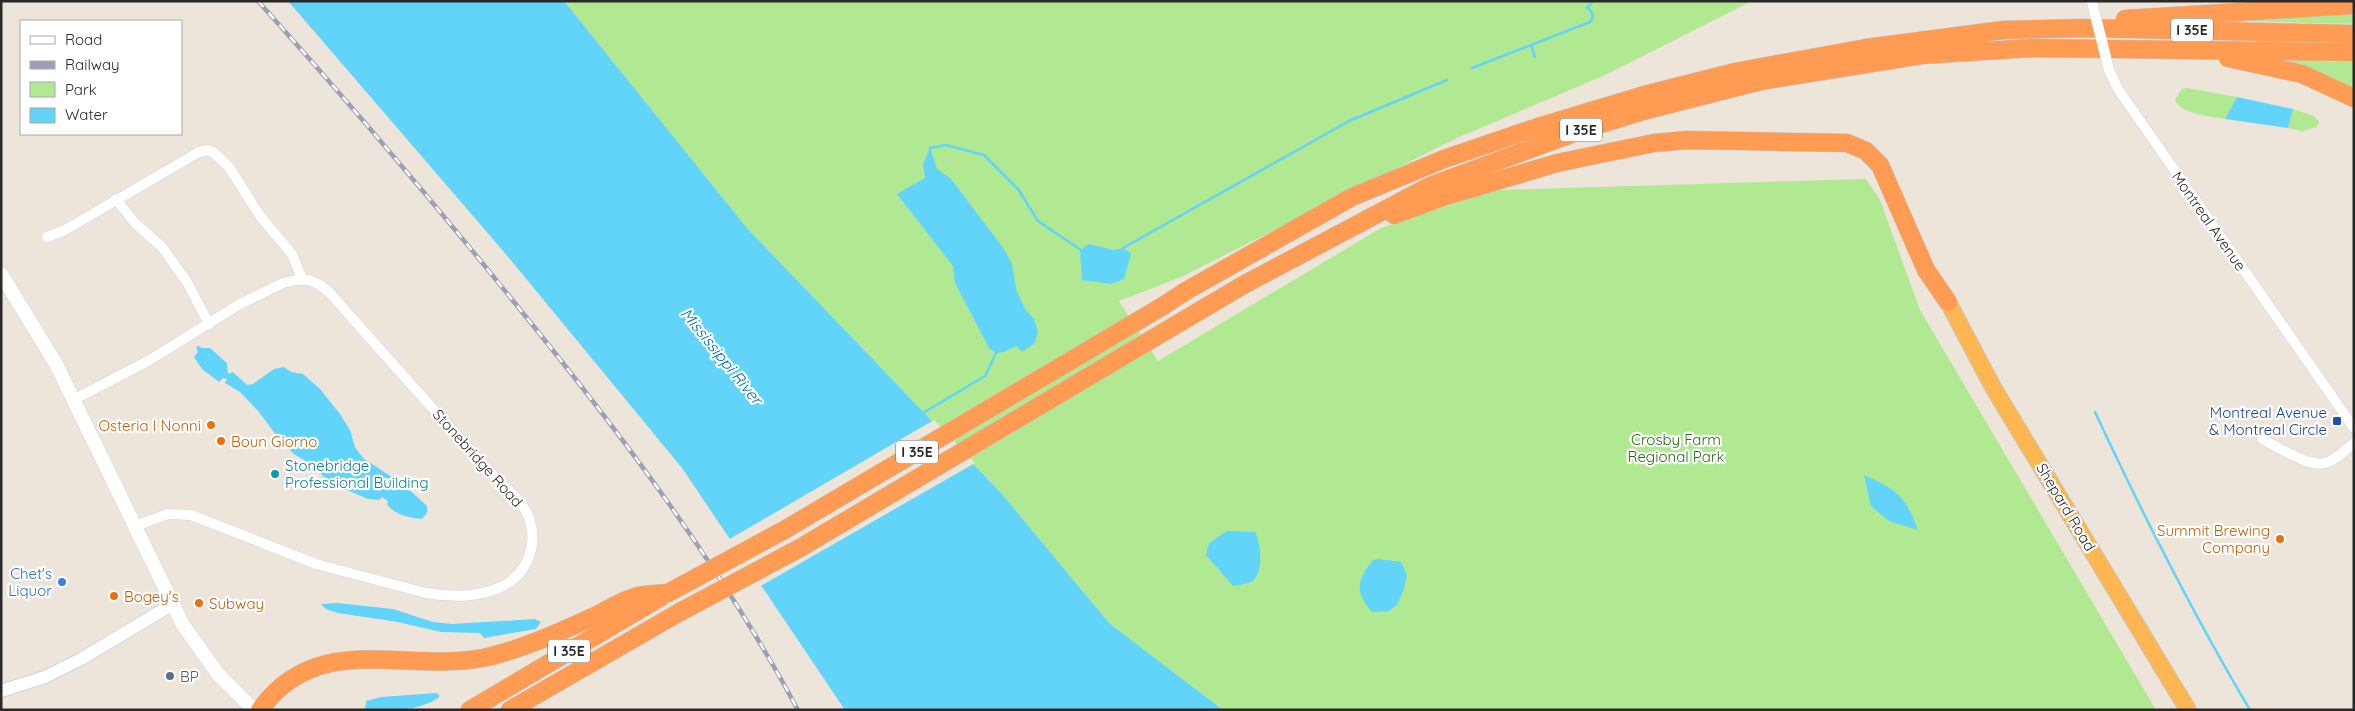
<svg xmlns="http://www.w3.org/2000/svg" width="2355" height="711" viewBox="0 0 2355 711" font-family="Quicksand,sans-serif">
<rect width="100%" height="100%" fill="#ede5da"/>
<path fill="#b0e991" d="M564,1H1752L1605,75L1457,138L1179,278L1119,301L1158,361L1381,228L1495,190L1866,179L1880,200L1920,310L2156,710H1223L1109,623L1002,494L747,228Z
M2354,8V24L2204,20Z
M2281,60L2354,62V92L2280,63Z
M2187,88L2237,97L2225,119C2211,116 2182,115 2175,100L2182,89Z
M2293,109L2314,116L2319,122L2317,127L2302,131L2288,128Z"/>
<path fill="#62d3f9" d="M288,1H564L747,228L1002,494L1109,623L1223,710H845L682,468L504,252Z
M2237,97L2293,109L2288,128L2225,119Z
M930,148L937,169L951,179L1004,249L1012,264L1016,289L1025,309L1034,319L1038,331L1035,343L1022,352L1017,346L1003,352L996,353L989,348L955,283L953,266L897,194L925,178L923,164Z
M1089,244L1113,250L1124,248L1131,254L1124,279L1111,284L1082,280L1080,250Z
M198,346L202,348H210L227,363L228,374L233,372L247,385L253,384L274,369L284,367L291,372L303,374L320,389L340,414L350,430L355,447L363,458L404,485L427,506V513L422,519C410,518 394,515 387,504L388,501L382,497L379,500L368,499L347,490L334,487L312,465L294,454L281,442L259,412L240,392L225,383L227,379L223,378L219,382L202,369L194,357L198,352L196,347Z
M1864,475C1897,490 1905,495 1918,530L1889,521L1871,506Z
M1227,531L1255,532C1261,543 1264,573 1252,581C1247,584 1239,585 1233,586L1206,555L1209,543Z
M1379,559L1401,562L1407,575L1404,589L1397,605L1389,611L1372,612C1354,592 1357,579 1373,560Z
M337,603L393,609L433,622L452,624L535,619L541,622L536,629L484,638L480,633L441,632L398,622L338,613L326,609L321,604Z
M436,693L440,696C424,711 388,711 365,710L366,701L381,697Z"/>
<path fill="#ede5da" d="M934,420L975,463L759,587L728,540Z"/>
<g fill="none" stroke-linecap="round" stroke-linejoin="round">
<path stroke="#62d3f9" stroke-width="2.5" d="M1531,45L1535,57
M1472,68L1590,22L1593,17L1591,11L1587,8L1593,1
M930,151V148L946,145L984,155L1018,189L1038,221L1081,250
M1123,248L1349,121L1447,80
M2095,412C2142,513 2193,614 2250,710
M923,413L985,376L997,351"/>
<g stroke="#cfd3e4" stroke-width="11">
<path id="minor" d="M2109,70L2118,89L2354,428
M116,199L135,223L162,247L187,282L209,324
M47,237L65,230L199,152L208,150L213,152L229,167L260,216L292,254L302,279
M73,400L148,361L240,304L283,283L296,280H309L320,285L330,293C379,349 429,404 479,460C492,476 518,495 527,513C532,525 534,538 531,550C520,596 465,600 426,593L316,564L191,515L168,514L135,526
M2262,439C2278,447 2312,470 2328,462C2337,459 2346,449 2354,443"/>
</g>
<g stroke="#cfd3e4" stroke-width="14">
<path id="tertiary" d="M1,691L45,677L81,659L173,604"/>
</g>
<g stroke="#cfd3e4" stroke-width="15">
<path id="secondary" d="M1,274L56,364L183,625L218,674L254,710"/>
</g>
<g stroke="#c7c7c7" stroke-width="18">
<path id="trunk" d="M1948,302L1994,389L2188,710"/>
</g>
<g stroke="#c7c7c7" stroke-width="19">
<path id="motorway" d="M2125,19L2354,5
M2228,58L2302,74L2354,98
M1394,215L1443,197L1557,163L1654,143L1688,140L1847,143L1866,151L1880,165L1926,270L1948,302
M1163,306L1186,291L1352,197L1444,159L1541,126L1644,95L1735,72L1866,48L2003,30L2083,28L2354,34
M1174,326L1245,284L1430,186L1585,129L1647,110L1761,81L1922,55L2032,48L2354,52
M260,710C317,630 403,673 483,658C521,650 557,633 593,617C607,610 623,600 638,596C648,594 658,594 668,593
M470,710L661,597
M510,710L680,612"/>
</g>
<use href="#minor" stroke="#fff" stroke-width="10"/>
<use href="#tertiary" stroke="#fff" stroke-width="12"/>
<use href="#secondary" stroke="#fff" stroke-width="14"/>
<use href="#trunk" stroke="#feb651" stroke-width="16"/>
<use href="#motorway" stroke="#ff9b53" stroke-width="18"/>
<g stroke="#9ca0b6" stroke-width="4.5">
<path id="rail" d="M258,1C346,99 431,199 514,302C619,431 719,563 798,710"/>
</g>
<use href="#rail" stroke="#fff" stroke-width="2.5" stroke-dasharray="8" stroke-linecap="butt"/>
<g stroke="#cfd3e4" stroke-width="11" stroke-linecap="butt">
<path id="minor-bridge" d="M2092,2L2109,70"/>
</g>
<g stroke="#c7c7c7" stroke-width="19" stroke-linecap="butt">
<path id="motorway-bridge" d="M668,593L786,529L1163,306
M680,612L800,548L1174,326"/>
</g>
<use href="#minor-bridge" stroke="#fff" stroke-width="10"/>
<use href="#motorway-bridge" stroke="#ff9b53" stroke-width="18"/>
</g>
<rect fill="#1a4fb4" stroke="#fff" stroke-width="2" x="2332" y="416" width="10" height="10" rx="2.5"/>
<g fill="#e8710a" stroke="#fff" stroke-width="2">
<circle cx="211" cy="425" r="5"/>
<circle cx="221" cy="441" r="5"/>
<circle cx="2280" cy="539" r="5"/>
<circle cx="114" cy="596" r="5"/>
<circle cx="199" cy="603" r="5"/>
</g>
<circle fill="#0f9aa8" stroke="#fff" stroke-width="2" cx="275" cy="474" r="5"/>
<circle fill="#3f7fe0" stroke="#fff" stroke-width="2" cx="62" cy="582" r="5"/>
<circle fill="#5c6f8a" stroke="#fff" stroke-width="2" cx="170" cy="676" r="5"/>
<g text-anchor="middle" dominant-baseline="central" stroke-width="4.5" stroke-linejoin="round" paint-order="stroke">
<g fill="#fff" stroke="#696969" stroke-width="1">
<rect x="2171" y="18.5" width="42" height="23" rx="4"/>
<rect x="1560" y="118.5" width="42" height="23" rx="4"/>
<rect x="896" y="440.5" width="42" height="23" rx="4"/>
<rect x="548" y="639.5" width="42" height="23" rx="4"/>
</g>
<g font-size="14" font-weight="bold" fill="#292929">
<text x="2192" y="30">I 35E</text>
<text x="1581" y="130">I 35E</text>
<text x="917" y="452">I 35E</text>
<text x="569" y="651">I 35E</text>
</g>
<g font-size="15" fill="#292929" stroke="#fff">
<text transform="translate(2209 221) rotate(55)">Montreal Avenue</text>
<text transform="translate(478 458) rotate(48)">Stonebridge Road</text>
<text transform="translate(2066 507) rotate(59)">Shepard Road</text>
</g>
<g font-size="15" fill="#164399" stroke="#fff" text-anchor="end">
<text x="2327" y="412">Montreal Avenue<tspan x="2327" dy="17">&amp; Montreal Circle</tspan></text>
</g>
<g font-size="15" fill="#c56008" stroke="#fff" text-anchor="start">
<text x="201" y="425" text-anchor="end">Osteria I Nonni</text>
<text x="231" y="441">Boun Giorno</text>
<text x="2270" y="530" text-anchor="end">Summit Brewing<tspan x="2270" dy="17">Company</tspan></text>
<text x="124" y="596">Bogey's</text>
<text x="209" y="603">Subway</text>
</g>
<g font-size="15" fill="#276d13" stroke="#fff">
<text x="1676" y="439">Crosby Farm<tspan x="1676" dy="17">Regional Park</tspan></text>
</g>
<g font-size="15" fill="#0d838f" stroke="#fff" text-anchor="start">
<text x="285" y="465">Stonebridge<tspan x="285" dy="17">Professional Building</tspan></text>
</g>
<g font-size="15" fill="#366cbe" stroke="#fff" text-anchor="end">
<text x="52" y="573">Chet's<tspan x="52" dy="17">Liquor</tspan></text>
</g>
<g font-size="15" fill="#4e5e75" stroke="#fff" text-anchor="start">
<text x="180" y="676">BP</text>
</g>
<g font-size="16" font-style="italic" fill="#016fa6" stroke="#fff">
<text transform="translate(722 356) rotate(51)">Mississippi River</text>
</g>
</g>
<rect width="2355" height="711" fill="none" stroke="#292929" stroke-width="5"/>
<rect x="20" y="20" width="162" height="115" fill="#ffffff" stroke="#a9a9a9"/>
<rect x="30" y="36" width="25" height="8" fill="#ffffff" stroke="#a9a9a9"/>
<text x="65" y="45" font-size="15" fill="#292929">Road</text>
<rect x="30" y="61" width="25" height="8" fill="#9ca0b6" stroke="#a9a9a9"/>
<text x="65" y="70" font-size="15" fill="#292929">Railway</text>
<rect x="30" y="82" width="25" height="15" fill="#b0e991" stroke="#a9a9a9"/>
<text x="65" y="95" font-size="15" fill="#292929">Park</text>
<rect x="30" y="108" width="25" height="15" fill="#62d3f9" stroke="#a9a9a9"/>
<text x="65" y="120" font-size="15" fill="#292929">Water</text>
</svg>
